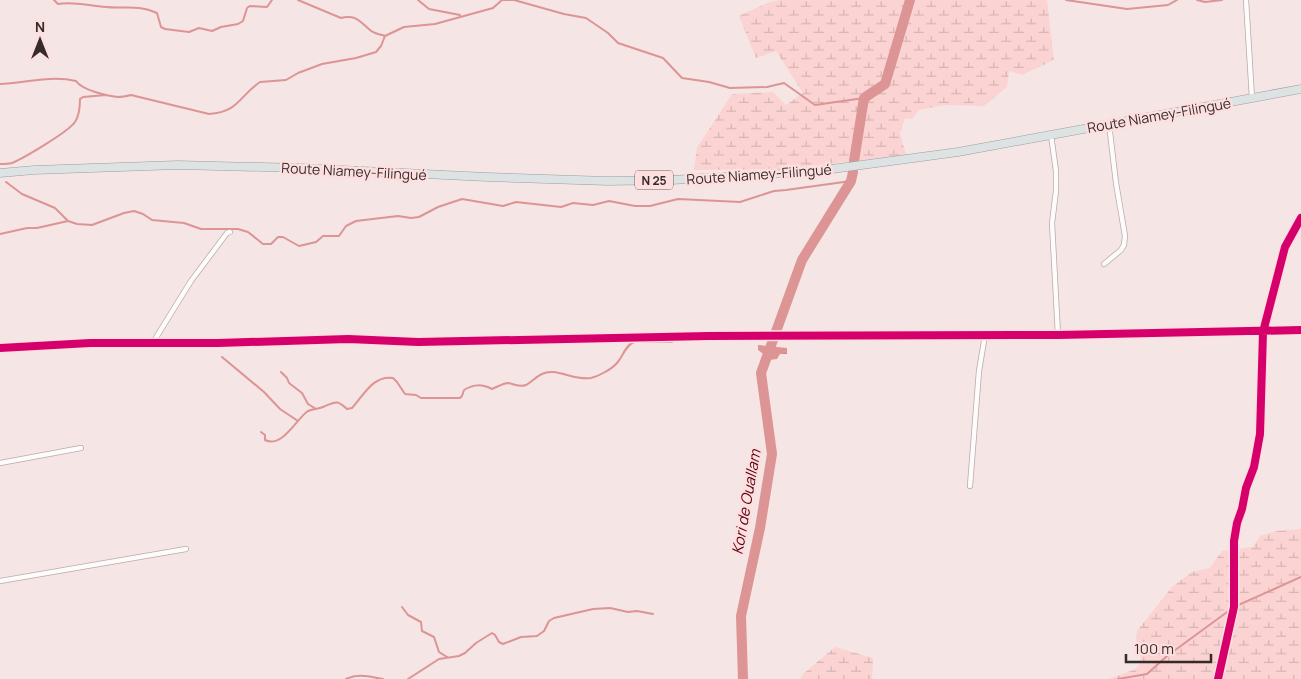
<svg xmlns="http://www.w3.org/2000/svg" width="1301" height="679" viewBox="0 0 1301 679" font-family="Manrope,sans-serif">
<defs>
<pattern id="wetland-marsh" width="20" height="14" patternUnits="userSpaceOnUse" patternTransform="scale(1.25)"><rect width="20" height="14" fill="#fad3d2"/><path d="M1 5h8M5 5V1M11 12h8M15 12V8" fill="none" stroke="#d7b5b4"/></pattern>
<pattern id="water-ripples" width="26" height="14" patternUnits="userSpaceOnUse" patternTransform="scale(1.25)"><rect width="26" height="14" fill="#dd9494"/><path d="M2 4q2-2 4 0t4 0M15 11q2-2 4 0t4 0" fill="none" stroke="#b47979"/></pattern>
</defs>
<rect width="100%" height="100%" fill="#f5e5e5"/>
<path fill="url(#wetland-marsh)" d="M779,0H1047L1054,60L1022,75L1009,71L1007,87L984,106L944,105L919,110L912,119L905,118L900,133L906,155L784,169L694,170L697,148L732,94L773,92L786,105L803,93L776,51L756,58L739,16L767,3Z
M1301,529V679H1109L1136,669L1140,663L1141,652L1136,639L1137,631L1172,587L1192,572L1210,568L1222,551L1253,547L1260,536L1276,531Z
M835,647L873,658L872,679H800L803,674Z"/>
<path fill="url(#water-ripples)" d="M758,345L787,348V354H780L777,359L769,360L766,356L758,350Z"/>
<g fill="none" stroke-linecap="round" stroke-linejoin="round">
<path stroke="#dd9494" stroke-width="2" d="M54,0L58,4C74,1 89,6 106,7C124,9 138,4 157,13L161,27L165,29L189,32L199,28L212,31L221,27L238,24L243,21L247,8L250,6L267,7L272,0
M298,0L341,18C356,14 360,22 370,30C374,34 380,34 385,36
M418,0L429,9L460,15
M1066,0L1127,9L1168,5L1177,0
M1197,0L1205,2L1222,0
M0,84C25,83 51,75 76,81C82,90 107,96 118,97C122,97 127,96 131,95L209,114C239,112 239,96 260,82L286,80L298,73L322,64L356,58L376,52L381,46L385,36L404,27L435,24L493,8L502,0H514L564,14L586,18L608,33L618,43L663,58L682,78L709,82L730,88L767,87L784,83L815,105L864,98
M0,164C4,164 8,164 12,163C24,158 68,132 75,122C79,116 80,106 80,99L83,97L106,95
M6,182L22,194L55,208L68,221L77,224L92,225L124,213L134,211L143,214L152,220L184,223L201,229H238L248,232L263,244H271L278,237H283L299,246L316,242L323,236H339L346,226L356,221L398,216L411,218L419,217L438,207L462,199L503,206L516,202L561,207L573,203L593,205L609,201L635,206H650L678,199L740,202L774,191L786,190L851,181
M0,234L27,228H37L68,221
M222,357L264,392L280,409L298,421
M281,372L287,378L289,383L302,393L308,404L316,409
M261,432L265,435V440C282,449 297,418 308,411C312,409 318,409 323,407C336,402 336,399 347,409L352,408C364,395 373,375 393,378L397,382L405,394L416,395L421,398H460L462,396L464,390C474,384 482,384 492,389C497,387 502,384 507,383C513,383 519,388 526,385C535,380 540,371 553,372C565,373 577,380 591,378C599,376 612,369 617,363C624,355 624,347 634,342H672
M402,607L408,615L421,622L422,631L434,637L439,652L447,657
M346,679C359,673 370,677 383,679
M408,679L439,659L459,656L465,653L476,643L492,633L495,635L499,642L503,644L521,637L537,636L544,631L549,621L554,618L593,609L610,608L628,612L637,611L653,614
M1118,679L1147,674L1167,656L1234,607L1301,577"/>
<path stroke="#dd9494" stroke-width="10" d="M854,161L864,98L885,84L910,0
M743,679L741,616L760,528L772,454L761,373L802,260L851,181L853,172"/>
<g stroke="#b8abab" stroke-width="6">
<path id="street" d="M1246,0L1252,98
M1051,135L1056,171V191L1052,223L1058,335
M1104,264L1121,250L1124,245L1125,236L1116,183L1109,124
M152,344L191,281L227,233L230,232
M0,348L90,343H218L348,339L418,342L708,336L1058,335L1301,330
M0,463L81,448
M970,486L979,371L985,335
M0,581L186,549
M1218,679L1234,607V541L1237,523L1242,509L1246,488L1254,467L1260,434L1263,332L1285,247L1301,218"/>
</g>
<g stroke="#9a9fa2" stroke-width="9">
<path id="primary" d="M0,173L34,170L178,165L300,168L487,177L608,181L672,180L817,171L958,152L1301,89"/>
</g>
<use href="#street" stroke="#fefbfb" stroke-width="4.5"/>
<use href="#primary" stroke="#dde2e3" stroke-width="8"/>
<g stroke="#fcdfde" stroke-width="11">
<path id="cycleway" d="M0,348L90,343H218L348,339L418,342L708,336L1058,335L1301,330
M1218,679L1234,607V541L1237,523L1242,509L1246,488L1254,467L1260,434L1263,332L1285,247L1301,218"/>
</g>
<use href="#cycleway" stroke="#d6006c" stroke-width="8"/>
</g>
<g text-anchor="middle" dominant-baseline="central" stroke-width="5" stroke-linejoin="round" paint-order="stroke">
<rect fill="#fcdfde" stroke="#716161" stroke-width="1" x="635" y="170.5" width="38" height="19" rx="4"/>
<g font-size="12" font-weight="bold" fill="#362b2b">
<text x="654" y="180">N 25</text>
</g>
<g font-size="14" fill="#362b2b" stroke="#fcdfde">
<text transform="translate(1159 115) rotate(-10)">Route Niamey-Filingué</text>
<text transform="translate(354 171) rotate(3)">Route Niamey-Filingué</text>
<text transform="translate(759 174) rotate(-4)">Route Niamey-Filingué</text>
</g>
<g font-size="15" font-style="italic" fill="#5d0011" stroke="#fcdfde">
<text transform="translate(746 502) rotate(-80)">Kori de Ouallam</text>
</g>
</g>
<g transform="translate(40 40)" stroke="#fcdfde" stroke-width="4" paint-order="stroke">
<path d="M0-4L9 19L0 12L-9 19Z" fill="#362b2b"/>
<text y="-8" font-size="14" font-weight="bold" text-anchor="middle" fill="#362b2b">N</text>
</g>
<path d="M1126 654v8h85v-8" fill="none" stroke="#362b2b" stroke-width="2.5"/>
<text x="1134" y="654" font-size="15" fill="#362b2b" stroke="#fcdfde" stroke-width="4" paint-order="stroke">100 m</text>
</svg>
